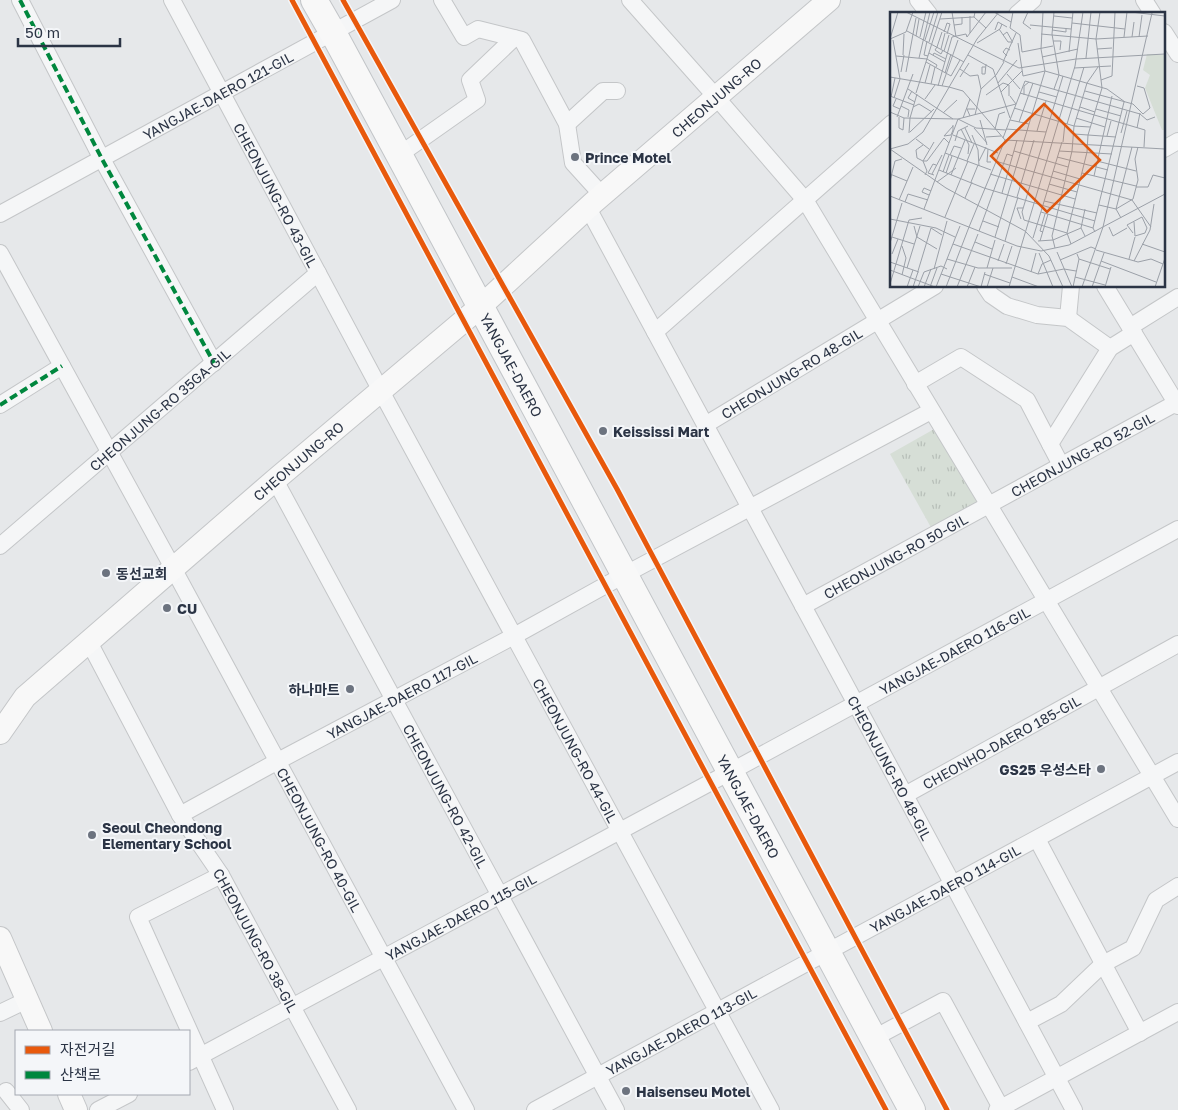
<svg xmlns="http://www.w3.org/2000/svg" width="1178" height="1110" viewBox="0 0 1178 1110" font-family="'Golos Text','Noto Sans KR',sans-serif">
<defs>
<pattern id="park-tufts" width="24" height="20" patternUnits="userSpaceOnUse" patternTransform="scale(1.25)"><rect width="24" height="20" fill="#d6ded6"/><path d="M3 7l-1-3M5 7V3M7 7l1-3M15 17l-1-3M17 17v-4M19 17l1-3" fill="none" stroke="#b8bfb9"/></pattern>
</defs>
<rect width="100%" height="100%" fill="#e6e8ea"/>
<path fill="url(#park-tufts)" d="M936,428L982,503L933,531L890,454Z"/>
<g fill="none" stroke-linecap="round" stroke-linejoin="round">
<g stroke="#c4c6c8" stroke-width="18">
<g id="minor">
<path d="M20,0L102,159L214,363"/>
<path id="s1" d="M172,0L381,391L771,1110"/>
<path d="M442,0L464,37L478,29L522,40L567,124L573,163L602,195"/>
<path d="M630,0L716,97L805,200L1178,819"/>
<path d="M918,0L929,14"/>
<path d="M1144,0L1153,14"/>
<path d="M1017,14L1033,0"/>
<path d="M1164,32L1178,54"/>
<path d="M567,124L603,91H617"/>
<path d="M1164,149L1178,141"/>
<path d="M399,155L477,100L470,80L514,38"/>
<path id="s2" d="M588,208L856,704L1074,1110"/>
<path id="s3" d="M0,214L392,0"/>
<path id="s4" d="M0,253L173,568L466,1110"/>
<path d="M985,286L991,295L1007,306L1037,315L1068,318L1110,348"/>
<path d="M1105,286L1178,406"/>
<path d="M1068,318L1071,286"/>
<path d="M1130,327L1178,297"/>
<path d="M655,332L892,123"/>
<path d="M915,384L961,357L1027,400L1061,465"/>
<path d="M0,405L62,366"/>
<path id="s5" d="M705,425L935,286"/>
<path d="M1050,444L1110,348L1134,333"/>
<path id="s6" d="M275,480L616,1110"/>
<path id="s7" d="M0,546L318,273"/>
<path id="s8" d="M803,606L1176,403"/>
<path id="s9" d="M89,642L180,815L221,875L348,1110"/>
<path id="s10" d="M905,795L1178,644"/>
<path id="s11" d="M180,815L278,761L514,636L624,575L931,411"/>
<path d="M1037,839L1140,1033"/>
<path d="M221,875L138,917L225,1110"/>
<path d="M0,1013L27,1000"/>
<path d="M1027,1022L1061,1004L1103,964L1133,948L1156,900L1178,886"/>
<path d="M874,1038L943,1001L1001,1108"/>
<path id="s12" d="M189,1062L730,772L1178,529"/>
<path d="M6,1091L21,1110"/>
<path d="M98,1110L129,1094"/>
<path id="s13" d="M535,1110L1178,762"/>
<path d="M997,1110L1178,1012"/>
</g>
</g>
<g stroke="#c4c6c8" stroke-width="24">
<g id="secondary">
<path id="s14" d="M0,733L25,697L275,480L480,307L594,202L829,0"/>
<path d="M0,938L41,1031"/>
<path d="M69,1094L76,1110"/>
</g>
</g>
<g stroke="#c2c5c8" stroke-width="28">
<g id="primary">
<path id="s15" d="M314,0L337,40L404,164L912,1110"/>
</g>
</g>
<use href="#minor" stroke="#f5f6f7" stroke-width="16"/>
<use href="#secondary" stroke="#f8f8f8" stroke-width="22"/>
<use href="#primary" stroke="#f8f8f8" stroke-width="26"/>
<path stroke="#00873e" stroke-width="4" stroke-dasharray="8 4" stroke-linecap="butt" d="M20,0L102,159L214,363
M0,405L62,366"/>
<g stroke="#f4f6f9" stroke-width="8">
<path id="cycleway" d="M292,0L886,1110
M343,0L617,489L947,1110"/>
</g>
<use href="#cycleway" stroke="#e8590c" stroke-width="5"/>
</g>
<g fill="#6c737f" stroke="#f4f6f9" stroke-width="2">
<circle cx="575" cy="157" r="5"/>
<circle cx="603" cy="431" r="5"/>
<circle cx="106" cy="573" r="5"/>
<circle cx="167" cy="608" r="5"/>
<circle cx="350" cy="689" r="5"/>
<circle cx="1101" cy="769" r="5"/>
<circle cx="92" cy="835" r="5"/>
<circle cx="626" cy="1091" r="5"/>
</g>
<g text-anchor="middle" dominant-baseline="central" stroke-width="4" stroke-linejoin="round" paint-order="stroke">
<g font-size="14" fill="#2b3445" stroke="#f4f6f9">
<text stroke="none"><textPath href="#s3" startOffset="248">YANGJAE-DAERO 121-GIL</textPath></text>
<text stroke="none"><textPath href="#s14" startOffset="959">CHEONJUNG-RO</textPath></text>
<text stroke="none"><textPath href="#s1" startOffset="221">CHEONJUNG-RO 43-GIL</textPath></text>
<text stroke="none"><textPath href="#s15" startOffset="415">YANGJAE-DAERO</textPath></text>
<text stroke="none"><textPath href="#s5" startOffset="101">CHEONJUNG-RO 48-GIL</textPath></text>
<text stroke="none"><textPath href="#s7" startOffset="210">CHEONJUNG-RO 35GA-GIL</textPath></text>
<text stroke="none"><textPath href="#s8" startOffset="318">CHEONJUNG-RO 52-GIL</textPath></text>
<text stroke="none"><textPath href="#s14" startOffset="405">CHEONJUNG-RO</textPath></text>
<text stroke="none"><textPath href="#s8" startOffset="105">CHEONJUNG-RO 50-GIL</textPath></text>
<text stroke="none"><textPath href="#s12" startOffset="869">YANGJAE-DAERO 116-GIL</textPath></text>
<text stroke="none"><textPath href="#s11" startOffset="252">YANGJAE-DAERO 117-GIL</textPath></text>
<text stroke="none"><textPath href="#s10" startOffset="110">CHEONHO-DAERO 185-GIL</textPath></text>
<text stroke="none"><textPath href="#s1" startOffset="852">CHEONJUNG-RO 44-GIL</textPath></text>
<text stroke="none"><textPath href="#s2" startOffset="636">CHEONJUNG-RO 48-GIL</textPath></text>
<text stroke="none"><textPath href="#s6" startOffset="359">CHEONJUNG-RO 42-GIL</textPath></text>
<text stroke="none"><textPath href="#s15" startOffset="916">YANGJAE-DAERO</textPath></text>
<text stroke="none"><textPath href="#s4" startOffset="668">CHEONJUNG-RO 40-GIL</textPath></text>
<text stroke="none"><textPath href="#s13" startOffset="466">YANGJAE-DAERO 114-GIL</textPath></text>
<text stroke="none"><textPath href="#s12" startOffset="308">YANGJAE-DAERO 115-GIL</textPath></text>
<text stroke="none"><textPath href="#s9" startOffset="342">CHEONJUNG-RO 38-GIL</textPath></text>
<text stroke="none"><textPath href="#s13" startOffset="166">YANGJAE-DAERO 113-GIL</textPath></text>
</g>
<g font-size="14" font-weight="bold" fill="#2b3445" stroke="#f4f6f9" text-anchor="start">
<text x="585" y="157">Prince Motel</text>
<text x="613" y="431">Keississi Mart</text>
<text x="116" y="573">동선교회</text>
<text x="177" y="608">CU</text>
<text x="340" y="689" text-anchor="end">하나마트</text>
<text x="1091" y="769" text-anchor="end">GS25 우성스타</text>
<text x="102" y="827">Seoul Cheondong<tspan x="102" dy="16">Elementary School</tspan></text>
<text x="636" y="1091">Haisenseu Motel</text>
</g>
</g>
<g transform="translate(890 12)">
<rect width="275" height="275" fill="#e6e8ea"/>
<path d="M257,42L275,43V118H272L255,76L260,63L253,58Z" fill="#d6ded6"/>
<path fill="none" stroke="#9ba0a8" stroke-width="1" d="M16,0L129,56L186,47L275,42M62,0L66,25M85,0L84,5L96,16M104,0L121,10M123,0L120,16L130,23L132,40L163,34M138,0L133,11L141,17M164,0L162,22L169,63L164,77M241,0L275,4M164,4L182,6M50,7L84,5M182,11L235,17M64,13L72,12V5M140,13L181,17M109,17L118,30H123M105,18L108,10L117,15M162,18L176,20V16M17,19L74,50M54,20L57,11L60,12L57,22M80,21V4M151,22L206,27L258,24M113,23L117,20L122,29M26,24L29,7M30,25L36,0M77,25L96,0M234,25L237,0M242,25L244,10M249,25L252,3M0,27L16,20L23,0M0,27L8,0M3,28L10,67L4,86M35,28L44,0M37,29L34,43L38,44M163,29H171L170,38M39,30L48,0M87,31L110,17L112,12M128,31L133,64M47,35L52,20M47,35L45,38L51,42L53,38M51,37L55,21M207,37L222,36M54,39L59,23M179,40L183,0M39,41L55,50M13,43L14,22M43,43L44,41L56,47M78,43L103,57L120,106M6,44L37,47L47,53L46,55M117,44L113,40L116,36L120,38M152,45L188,37M29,46L40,0M196,46L201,0M36,50L61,64M113,50L126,21M95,55H92V62H95L96,52M184,56L221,54M70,57L80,64L88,63L91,77M11,60L14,43M16,60L26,6M55,61L61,42M117,62L130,77M61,64L70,48M133,64L155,59L217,77L235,90M173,64L132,200L134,208L177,221M0,65L59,75M70,65L79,51M211,68L222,64L225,0M135,69L250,102L257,108L265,105M35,71L40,53M108,71L127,48M41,72L45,55M48,74L62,25L76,22L77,25M52,74L68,28M59,75L73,79L115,128M18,77L63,107M22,79L18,86L25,90M195,79L243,92L253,102L260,96L254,76L247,74M111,80L132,59M149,80L167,85M26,81L52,0M130,81L255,118L254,135M96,83L113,71L119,73V84M134,83V74L139,70M0,84L24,93M1,85L5,66M6,87L3,94L10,97M35,87L45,73M11,94L19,98L18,105M23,95L29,92L42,100M190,95L205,100M124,96L184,114L200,115M206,97L231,104M0,100L14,106L68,107L126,92L120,84M53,101L67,88M85,103L91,77L106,63L114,50M80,104L77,97H85M7,105L23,62M9,105V116L13,118L14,106M73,106L80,87M186,106L215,115M90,108L97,133M120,108L139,112M129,110L143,71M177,112L194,55M63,114L54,124L61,123L63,118V113M75,116L82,131M84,116L97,131M247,116L250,101M71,117L79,133L78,142M105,117L109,102L115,100M116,117L156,120M147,119L156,89M20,120L44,97M19,121L20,106L27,82M231,121L237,99M184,122L226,125M63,123L108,141M82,123L88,138L89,154M217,124L221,109M96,125L111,124M113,126L135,69M26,127L39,137M65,129L68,119L78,114M173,130L175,111M0,137L56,176L135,219L159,244L173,275M0,137L18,132L33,120L87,27L109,0M98,137L97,150H101M124,139L178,155M169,139L222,142M55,141L101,158M60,143L64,134L71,136M167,145L218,158M27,146L33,149L37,159L35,163M27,146L26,138L33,133M33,149H37L54,126L59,131M33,149L44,130M77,149L84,132M89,149L96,135M105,149L242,188L261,215M207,149L246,159M49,158L94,176L205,209M163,159L190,167M53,160L59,143M56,161L62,144M192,161L246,174M0,162L17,169M42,162L52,143M100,162L185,187M44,163L38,161L43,152L46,153M61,163L75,128M204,164L222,84M0,169L5,149L12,147M47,170L66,156M81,170L88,153M159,172L187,180M246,175H258L263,163L275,166M112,181L127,128M39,183L32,180L34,176L41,179M0,184L127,234L151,239L179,233L275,182M127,185L144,128M75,186L82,170M9,188L23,155M154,189L207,201M15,190L18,182L38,188M209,193L226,197M34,197L68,107L86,116L116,118M226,197L243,187L248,168L245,147L248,135M151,200L203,216M55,205L78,149M231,206L226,197L242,135M0,207L46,216L65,225M131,207L127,196H133M93,209L109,215M244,210L245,224L255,221L257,216L252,205M120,211L128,185M24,214L27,225L47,237M79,215L115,128L275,137M219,215L223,224L237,216M89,219L117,142L123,144M153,220L150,219L155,202M205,220L203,216L234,90M243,221L237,213L252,205M195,224L191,216L195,197M2,225L24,232M105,225L155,59L151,37L153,0M143,226L172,130M115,229L120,211M148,229L163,228L191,216M150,229L158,202M85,230L102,237M0,231L12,191M63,232L148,262L174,257L186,259M181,232L177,221L197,140L198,123L212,76L206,27L210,0M252,232L275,240M165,236L162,224L182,139L184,114L197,71L208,55M206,238L248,250M167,240L182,275M149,241L163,275M2,242L8,227M57,247L88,256H122M189,247L220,257M239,247L245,225M170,248L201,235L206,237M108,249L114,232M211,249L266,270M244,249L260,218L264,192M0,250L29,260M248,250L261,247L273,252M116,252L122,234M17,256L30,214M97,256L105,228M44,257L57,209M0,258L45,275M28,259L41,216L52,223M141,260L146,241M51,262L91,275M94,262L120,271M148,262L152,252L161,248M12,263L16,246L12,234M122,265L149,275M185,265L215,273M0,272L19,208L32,206M17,275L23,258M23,275L28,260M28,275L34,260L51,254L57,257M34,275L41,257M40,275L47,256M46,275L70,214M56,275L79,215M67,275L88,222M77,275L85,255M91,275L95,260M97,275L103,256M119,275L185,54L193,0M183,275L189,247L187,242M192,275L213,215L262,1M202,275L214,241M215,275L221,255M265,275L275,246"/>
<path fill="#df570f" fill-opacity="0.15" stroke="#df570f" stroke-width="2.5" d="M154,92L210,148L157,200L101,144Z"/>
<rect width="275" height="275" fill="none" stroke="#2b3445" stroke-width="2.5"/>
</g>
<rect x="15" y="1030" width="175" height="65" fill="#f4f6f9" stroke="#a4a8b1"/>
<rect x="25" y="1046" width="25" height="8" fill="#e8590c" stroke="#a4a8b1"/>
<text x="60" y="1055" font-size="15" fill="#2b3445">자전거길</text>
<rect x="25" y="1071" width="25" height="8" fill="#00873e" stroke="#a4a8b1"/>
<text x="60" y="1080" font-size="15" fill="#2b3445">산책로</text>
<path d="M18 38v8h102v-8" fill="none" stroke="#2b3445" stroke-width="2.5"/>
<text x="25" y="38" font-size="15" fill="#2b3445" stroke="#f4f6f9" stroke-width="4" paint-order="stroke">50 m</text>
</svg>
